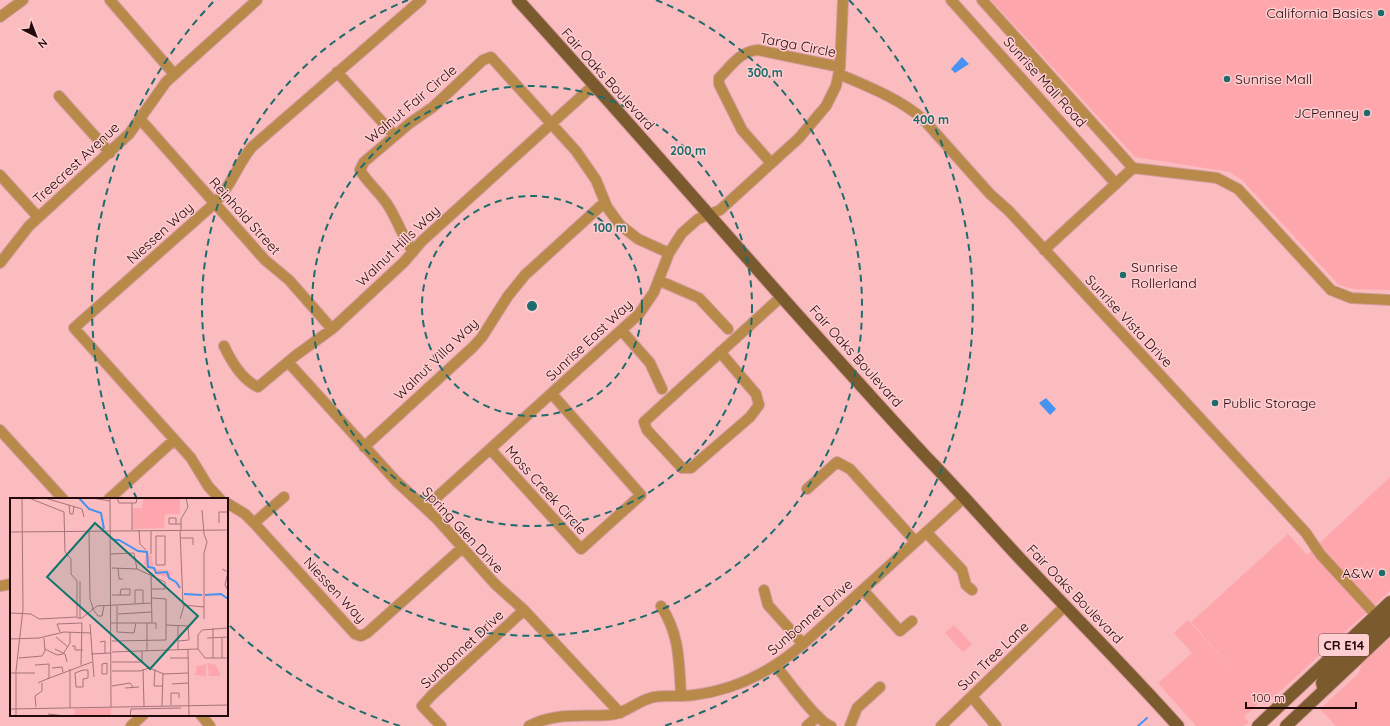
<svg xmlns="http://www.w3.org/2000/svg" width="1390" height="726" viewBox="0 0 1390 726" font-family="Quicksand,sans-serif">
<rect width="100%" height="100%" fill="#fbbcc0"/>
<path fill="#fda7ad" d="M991,0H1390V290L1354,289L1339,285L1243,181L1230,172L1135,157Z
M1390,477V591L1265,705L1261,701L1244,717L1249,722L1244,726H1196L1158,683L1192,653L1174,633L1188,620L1244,682L1191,622L1288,534L1307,555Z
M1390,638V726H1336L1320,709L1359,673L1362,662Z"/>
<path fill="#fda6ad" d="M954,625L972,644L963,652L945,633Z"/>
<path fill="#4592f1" d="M962,57L969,64L955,73L951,69Z
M1046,398L1056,409L1050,415L1039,403Z"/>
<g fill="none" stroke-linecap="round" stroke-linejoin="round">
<path stroke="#4592f1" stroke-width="2" d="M1138,726L1147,718"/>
<g stroke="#d49ca0" stroke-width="12">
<path id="minor" d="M110,0L174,74
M951,0L1116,184
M982,0L1133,168L1217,178L1238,189L1331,290L1351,298L1390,300
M0,17L23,0
M337,72L395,136
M839,74C869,87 898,98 923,119L990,194L1009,211L1306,533L1320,554L1376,615
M59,96L110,153
M140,119L265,260L289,280L332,329
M771,163L742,130L719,84V78C731,66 740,51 758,50L840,67
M0,175L38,217
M1044,250L1133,168
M413,252C403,237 398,222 389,207C381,193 368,184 360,170L364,162L410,123L433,107L483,60L491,57L576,151L596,180L607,207L620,225L638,239L669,253
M0,263L29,226L129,134L166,82L257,0
M660,281L699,298L728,329
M622,331L650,363L662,389
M224,346C231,361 243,380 258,387L295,356L332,329L404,262L422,241L595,84
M720,352L756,394L759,405L750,417L691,468H682L647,430L644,422L782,296
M288,362L396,481L436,518L495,584L524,610L620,713
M0,430L63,499
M364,447L473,347L482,337L508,296L525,275L605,202
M491,450L581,549L641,495L552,394
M807,489L837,462L850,469L915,541
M109,499L174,440
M220,499L208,486L191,458L74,328L215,203C232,185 237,165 252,147L421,0
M227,503L245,514L254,523L355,634L361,636L367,633L462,548
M426,507L639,314L654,292L669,253L682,233L698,219L720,210L799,138L826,106L836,86L840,67L843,0
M254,523L284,497
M926,532L962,570L966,585L972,590
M0,586L11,584
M764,590L768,605L803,644
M863,590L900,631L912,621
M661,606C680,635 679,662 681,696
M776,666C786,678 818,723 831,726
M972,697L996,726
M201,715L210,726
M131,726L143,715
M441,726L422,706L432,695L524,610
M529,726C556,712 581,717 609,715C626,714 638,700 654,697C667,695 681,697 694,695C735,690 772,671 803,644L965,497
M807,726L818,716
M850,726L857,708L880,687
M941,726L1065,606"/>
</g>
<g stroke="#d49ca0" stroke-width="14">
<path id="major" d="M518,0C656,152 789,309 929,460C962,494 993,530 1026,565C1077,619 1129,671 1178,726
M1386,632V620L1390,616
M1324,690L1322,683L1327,674L1375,630L1377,622L1376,615
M1258,726L1390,602
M1286,726L1390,628"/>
</g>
<use href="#minor" stroke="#b78a49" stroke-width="10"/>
<use href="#major" stroke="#7b5b2e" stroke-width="12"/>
</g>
<g fill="none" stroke="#1e6b6b" stroke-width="2" stroke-dasharray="7 5">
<circle cx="532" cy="306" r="110"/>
<circle cx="532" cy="306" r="220"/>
<path d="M656 0A330 330 0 1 1 408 0"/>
<path d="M400 726A440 440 0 0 1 229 625M137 499A440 440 0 0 1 215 0M849 0A440 440 0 0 1 664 726"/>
</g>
<g fill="#1e6b6b" stroke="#feced0" stroke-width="1.5">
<circle cx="1381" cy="13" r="4"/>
<circle cx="1227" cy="79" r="4"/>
<circle cx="1367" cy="113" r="4"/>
<circle cx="1123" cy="275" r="4"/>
<circle cx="1215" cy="403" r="4"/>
<circle cx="1382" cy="573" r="4"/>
</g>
<g text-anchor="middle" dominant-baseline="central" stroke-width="3" stroke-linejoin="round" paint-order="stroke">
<rect fill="#feced0" stroke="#654447" stroke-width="1" x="1319" y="634" width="50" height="22" rx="3"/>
<g font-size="13" font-weight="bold" fill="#24090c">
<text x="1344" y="645">CR E14</text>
</g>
<g font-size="14" fill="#24090c" stroke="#feced0" text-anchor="end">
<text x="1373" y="13">California Basics</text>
<text x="1235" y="79" text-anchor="start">Sunrise Mall</text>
<text x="1359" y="113">JCPenney</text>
<text x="1131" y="267" text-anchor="start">Sunrise<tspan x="1131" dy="16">Rollerland</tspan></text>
<text x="1223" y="403" text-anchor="start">Public Storage</text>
<text x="1374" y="573">A&amp;W</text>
</g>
<g font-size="14" fill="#24090c" stroke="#feced0">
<text transform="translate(798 45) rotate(11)">Targa Circle</text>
<text transform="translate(608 79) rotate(48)">Fair Oaks Boulevard</text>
<text transform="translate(1045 82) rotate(48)">Sunrise Mall Road</text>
<text transform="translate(411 104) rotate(-40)">Walnut Fair Circle</text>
<text transform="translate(76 163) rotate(-43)">Treecrest Avenue</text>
<text transform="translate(245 216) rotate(48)">Reinhold Street</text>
<text transform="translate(160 233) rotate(-42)">Niessen Way</text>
<text transform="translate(398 246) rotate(-44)">Walnut Hills Way</text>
<text transform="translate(1129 321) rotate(47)">Sunrise Vista Drive</text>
<text transform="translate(589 340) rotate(-43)">Sunrise East Way</text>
<text transform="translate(856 356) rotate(48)">Fair Oaks Boulevard</text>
<text transform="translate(436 359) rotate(-44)">Walnut Villa Way</text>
<text transform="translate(546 490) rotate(48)">Moss Creek Circle</text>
<text transform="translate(463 530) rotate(47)">Spring Glen Drive</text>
<text transform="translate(335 590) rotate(47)">Niessen Way</text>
<text transform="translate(1075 594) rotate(46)">Fair Oaks Boulevard</text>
<text transform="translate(810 617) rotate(-41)">Sunbonnet Drive</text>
<text transform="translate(462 649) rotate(-43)">Sunbonnet Drive</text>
<text transform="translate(993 656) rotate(-44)">Sun Tree Lane</text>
</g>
</g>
<g transform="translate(10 498)">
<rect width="218" height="218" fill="#fbbcc0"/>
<path d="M141,0H170V16H155L154,30L123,31V10H132L133,2ZM136,55L142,58L143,71L161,73V80L147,77L145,72L137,70L134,66ZM197,165L206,167L211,178H199ZM196,166V178L185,177L187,168ZM101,210V218H64V211Z" fill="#fda6ad"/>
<path fill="none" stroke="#4592f1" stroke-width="2" d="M69,0L79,11L91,15L94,31M103,42H109L128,53L137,54L138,69L144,70L146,75L157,74L159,80L166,84L170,90M174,96L192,97M195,97L211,96L218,101"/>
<path fill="none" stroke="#a57478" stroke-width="1" d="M19,0L54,14M35,0L72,11L74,19M82,0L100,3M100,0L101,209M107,0L109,5H126L127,0M187,0H200M218,0V14M59,7L60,16H63L64,8M192,12L194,36L197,44L194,55V121M209,25V14H218M166,26V20H159V26H171M122,32V5M129,32L130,46L136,52M170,32L173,107L194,109M171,32V21L178,9L176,0M0,34L218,32M79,34L80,101L83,110M218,36V52M146,38H155V67H146ZM170,40H183V47M101,56L124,55L127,71M141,56V33M102,70L127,71L155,84V91H142M108,70L109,81H113M212,71L218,74L215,87L218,92M141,78L142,125M102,97H120V91H111L110,97M125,105V92H133V105M107,108V134L124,135L126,125M82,110L88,118H92L94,108M0,115L21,116L29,121L67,119V83L61,76V61L55,54L54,14M108,116L142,114M67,120H72L87,108L142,105M70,121V83M170,121L174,108M101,125H146V131M137,125V153M80,126L84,179M156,127L178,128L179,142L168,143M168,127V151M203,130V160M218,130L192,132L188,137V151L195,160H218M50,134L47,126L72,125L71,167M46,139L58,149M212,139V160M197,140L218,139M0,141L29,140L54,134L81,135M102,143L156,142V101L142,100M90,144L95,143V155M62,148H65V152H73M35,151L47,157L53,156L60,145V134M45,151L55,156L57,164M178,151L179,218M102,154L188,151M81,156L101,155M9,160L32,158L35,153L34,140M160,160H178M102,164H132V154M97,165V176H92V166ZM25,167L39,166V180L28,185M42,170L52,169L53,174M133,171L134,208M145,171L144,188H152M73,172H78V180L73,181V189H66L65,175ZM102,173H130L139,170L154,176L178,175M0,175H25M37,181L82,164M162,186L178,185M102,188L120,185L123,189M115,190L129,189M161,207V195H169V200M152,208L153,175M26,209L25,198L32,193V185M60,210V171M0,211L218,207M38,216L56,218M6,218V173L13,111L12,0M120,218L121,211L171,210"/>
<path fill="#0f766e" fill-opacity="0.15" stroke="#0f766e" stroke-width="2" d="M85,25L188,118L140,171L37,79Z"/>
<rect width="218" height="218" fill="none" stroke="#24090c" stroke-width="2"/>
</g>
<circle cx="532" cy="306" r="6" fill="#1e6b6b" stroke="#feced0" stroke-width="2"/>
<g font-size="12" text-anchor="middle" font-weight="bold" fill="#1e6b6b" stroke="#feced0" stroke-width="3" stroke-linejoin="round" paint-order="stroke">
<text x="765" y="77">300 m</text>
<text x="931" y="124">400 m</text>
<text x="688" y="155">200 m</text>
<text x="610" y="232">100 m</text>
</g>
<g transform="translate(36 36) rotate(138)" stroke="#feced0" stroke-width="3" paint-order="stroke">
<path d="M0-3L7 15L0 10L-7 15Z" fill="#24090c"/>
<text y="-6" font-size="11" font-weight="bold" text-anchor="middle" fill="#24090c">N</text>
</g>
<path d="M1246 702v6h110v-6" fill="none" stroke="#24090c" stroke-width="2"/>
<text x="1252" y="702" font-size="12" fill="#24090c" stroke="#feced0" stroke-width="3" paint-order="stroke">100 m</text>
</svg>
